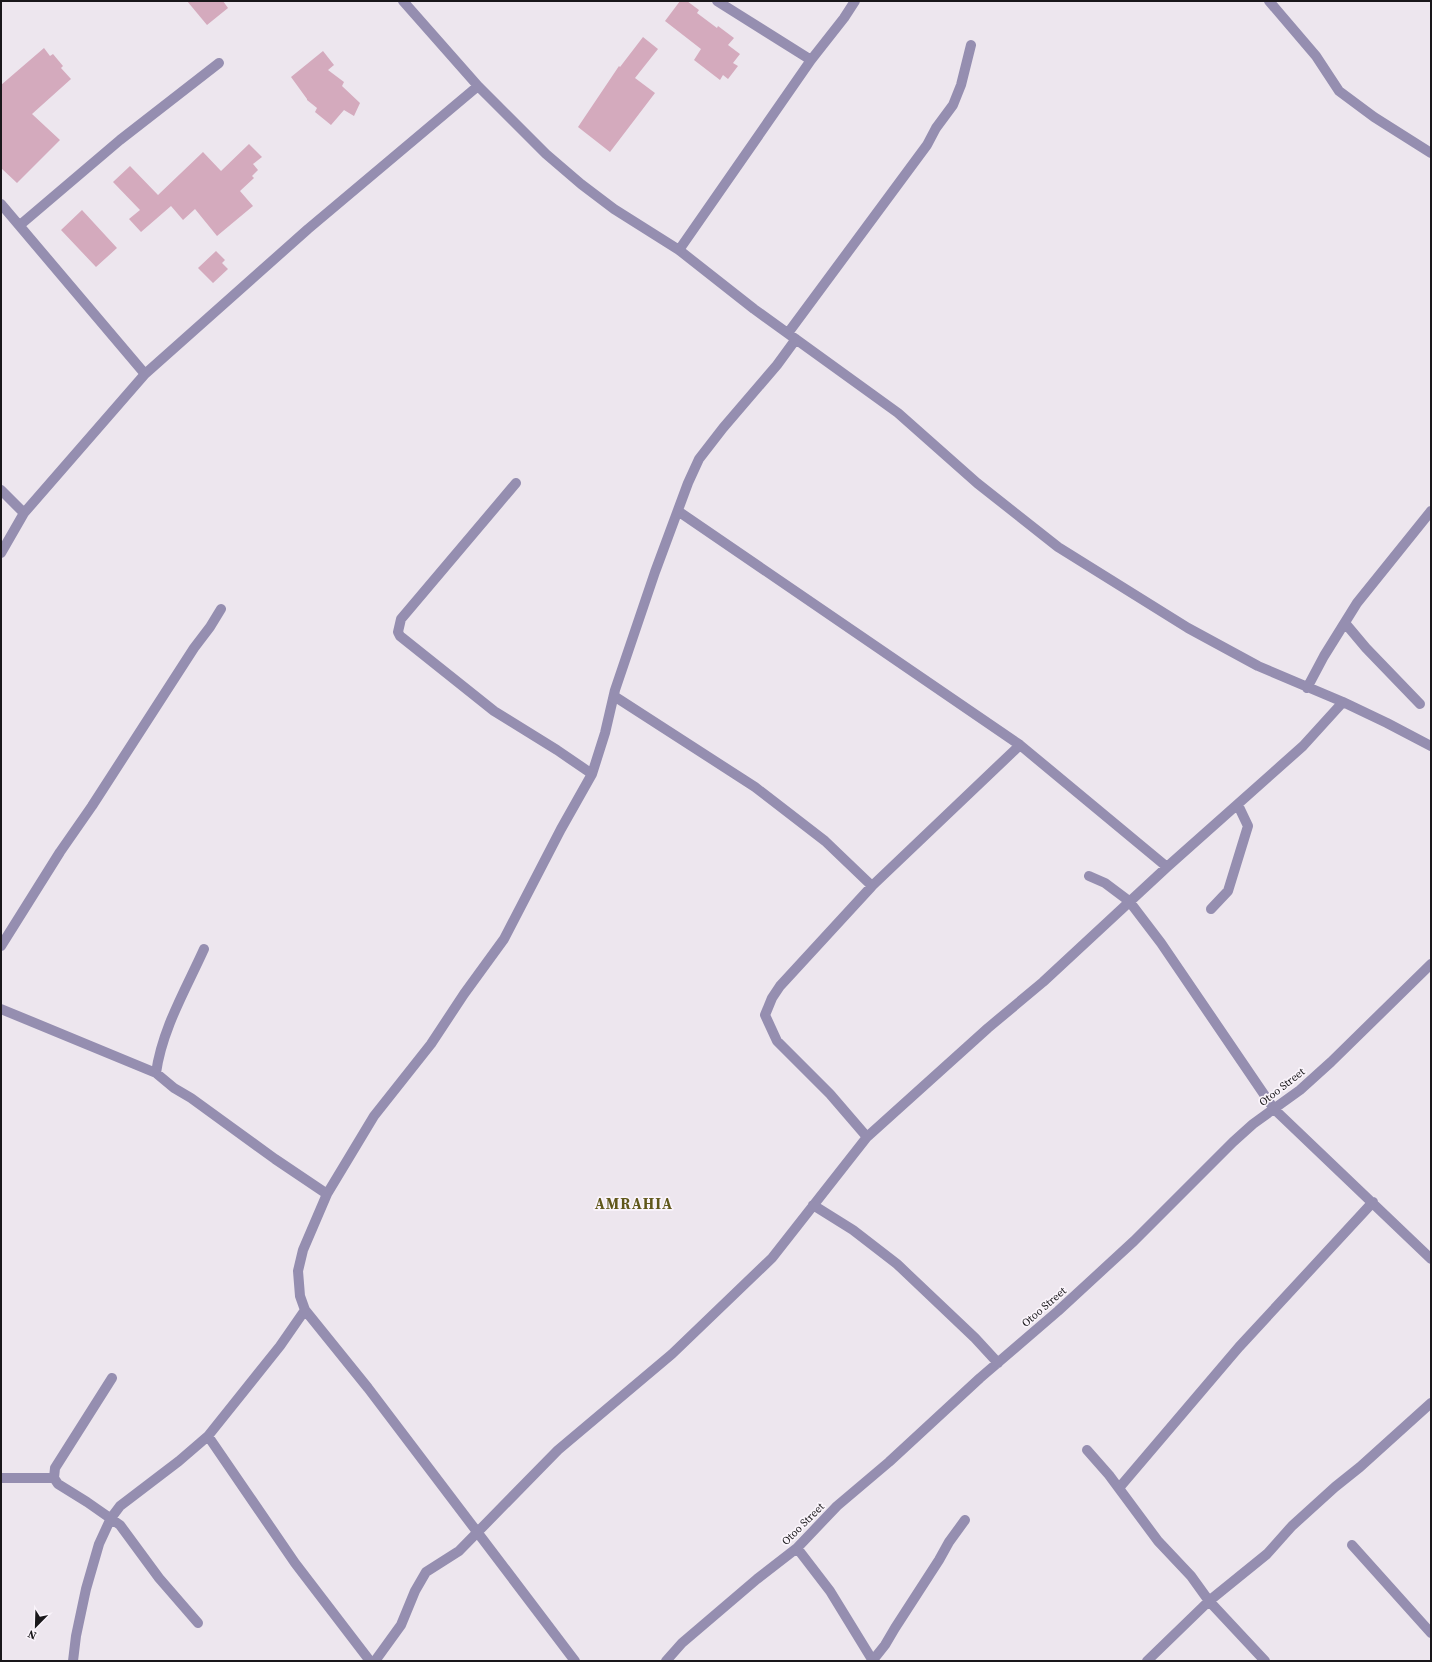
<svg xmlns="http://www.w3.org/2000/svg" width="1432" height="1662" viewBox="0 0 1432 1662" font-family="'Source Serif 4',serif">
<rect width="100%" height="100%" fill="#ede6ee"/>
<path fill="#d4aabd" d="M187,1H223L228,8L207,25Z
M680,1H687L699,10L697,13L717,28L718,26L734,38L728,45L740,54L733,63L738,66L728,79L723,75L720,80L694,60L701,49L665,21Z
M643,37L658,49L635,78L655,93L610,152L578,127L619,66L620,67Z
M44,48L50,56L53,54L63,66L61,68L71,79L32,114L60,140L17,183L1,168V85Z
M323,51L334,65L328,70L344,82L342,86L360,103L354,116L344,110L331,125L315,112L317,108L307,100V99L291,77Z
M249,144L262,157L253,164L258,170L252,176L254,178L240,191L253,206L217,236L195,209L183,220L171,206L141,232L129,219L140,210L113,182L130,166L158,195L203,152L221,171Z
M82,210L117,248L96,267L61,230Z
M216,251L225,260L222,263L228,269L213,283L198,268Z"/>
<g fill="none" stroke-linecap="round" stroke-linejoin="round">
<path stroke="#958eb0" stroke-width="10" d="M403,1L478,86
M717,1L811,60
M1269,1L1316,56L1339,91L1374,117L1431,153
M1,204L145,374
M20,225L120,140L219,63
M679,250L811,60L844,18L855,1
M788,333L927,145L936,128L953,105L961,85L971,45
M516,483L401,619L398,632L400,636L494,711L557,750L592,774
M1,490L24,513
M678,511L1020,745L1167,867
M1,553L24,513L145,374L308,229L478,86L546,154L581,184L614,209L679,250L754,309L898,413L977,483L1058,547L1188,628L1258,666L1343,702L1387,723L1431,746
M1345,623L1366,648L1420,704
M1307,688L1324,656L1357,603L1431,511
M614,696L755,787L825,841L872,886L780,986L772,998L765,1015L777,1041L830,1094L867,1137
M1089,876L1105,883L1129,901L1161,943L1274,1109L1431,1259
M872,886L1020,745
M1211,909L1228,891L1248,826L1238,805
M1,946L60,852L92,806L194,648L210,627L221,609
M204,949C186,989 162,1029 156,1073L174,1088L191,1098L275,1159L327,1194
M1,1009L156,1073
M813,1205L853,1230L897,1264L975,1338L998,1363
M112,1378L55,1468L54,1478L58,1484L87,1502L120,1525L159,1578L198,1623
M208,1436L295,1563L370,1661
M1087,1450L1109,1475L1158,1541L1191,1576L1209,1601L1265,1661
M1,1478H54
M1119,1488L1239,1347L1373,1202
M1352,1545L1431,1633
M797,1548L830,1591L873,1661
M873,1660L885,1645L895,1628L939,1560L949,1542L965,1520
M73,1661L76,1636L86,1589L99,1544L111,1518L120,1506L179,1461L208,1436L280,1346L305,1310
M375,1661L401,1625L415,1591L426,1572L459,1551L558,1450L672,1354L772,1258L867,1137L988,1028L1043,982L1167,867L1303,746L1343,702
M575,1661L368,1388L305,1310L300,1296L298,1271L303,1250L327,1194L374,1116L431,1044L464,994L504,939L561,829L592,774L605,733L615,690L655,572L688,483L699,459L723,428L777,365L796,339
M666,1661L682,1643L757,1579L797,1548L837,1506L889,1462L980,1378L1058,1311L1134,1241L1233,1142L1253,1124L1300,1090L1331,1062L1431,964
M1147,1661L1209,1601L1267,1554L1292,1526L1335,1487L1360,1467L1431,1403"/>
</g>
<g text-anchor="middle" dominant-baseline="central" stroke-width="3.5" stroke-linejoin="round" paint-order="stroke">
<g font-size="11" fill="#19171a" stroke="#faf4fb">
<text transform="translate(1282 1087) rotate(-38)">Otoo Street</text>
<text transform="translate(1044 1307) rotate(-41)">Otoo Street</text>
<text transform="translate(803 1524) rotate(-45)">Otoo Street</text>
</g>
<g font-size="15" font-weight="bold" letter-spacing="1" fill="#60571a" stroke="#faf4fb">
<text x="634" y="1203">AMRAHIA</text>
</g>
</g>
<rect width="1432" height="1662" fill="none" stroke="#19171a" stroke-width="4"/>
<g transform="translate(36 1626) rotate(203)" stroke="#faf4fb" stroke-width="3" paint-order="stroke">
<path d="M0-3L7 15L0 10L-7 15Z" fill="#19171a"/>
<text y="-6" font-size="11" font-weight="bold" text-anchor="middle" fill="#19171a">N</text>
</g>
</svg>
